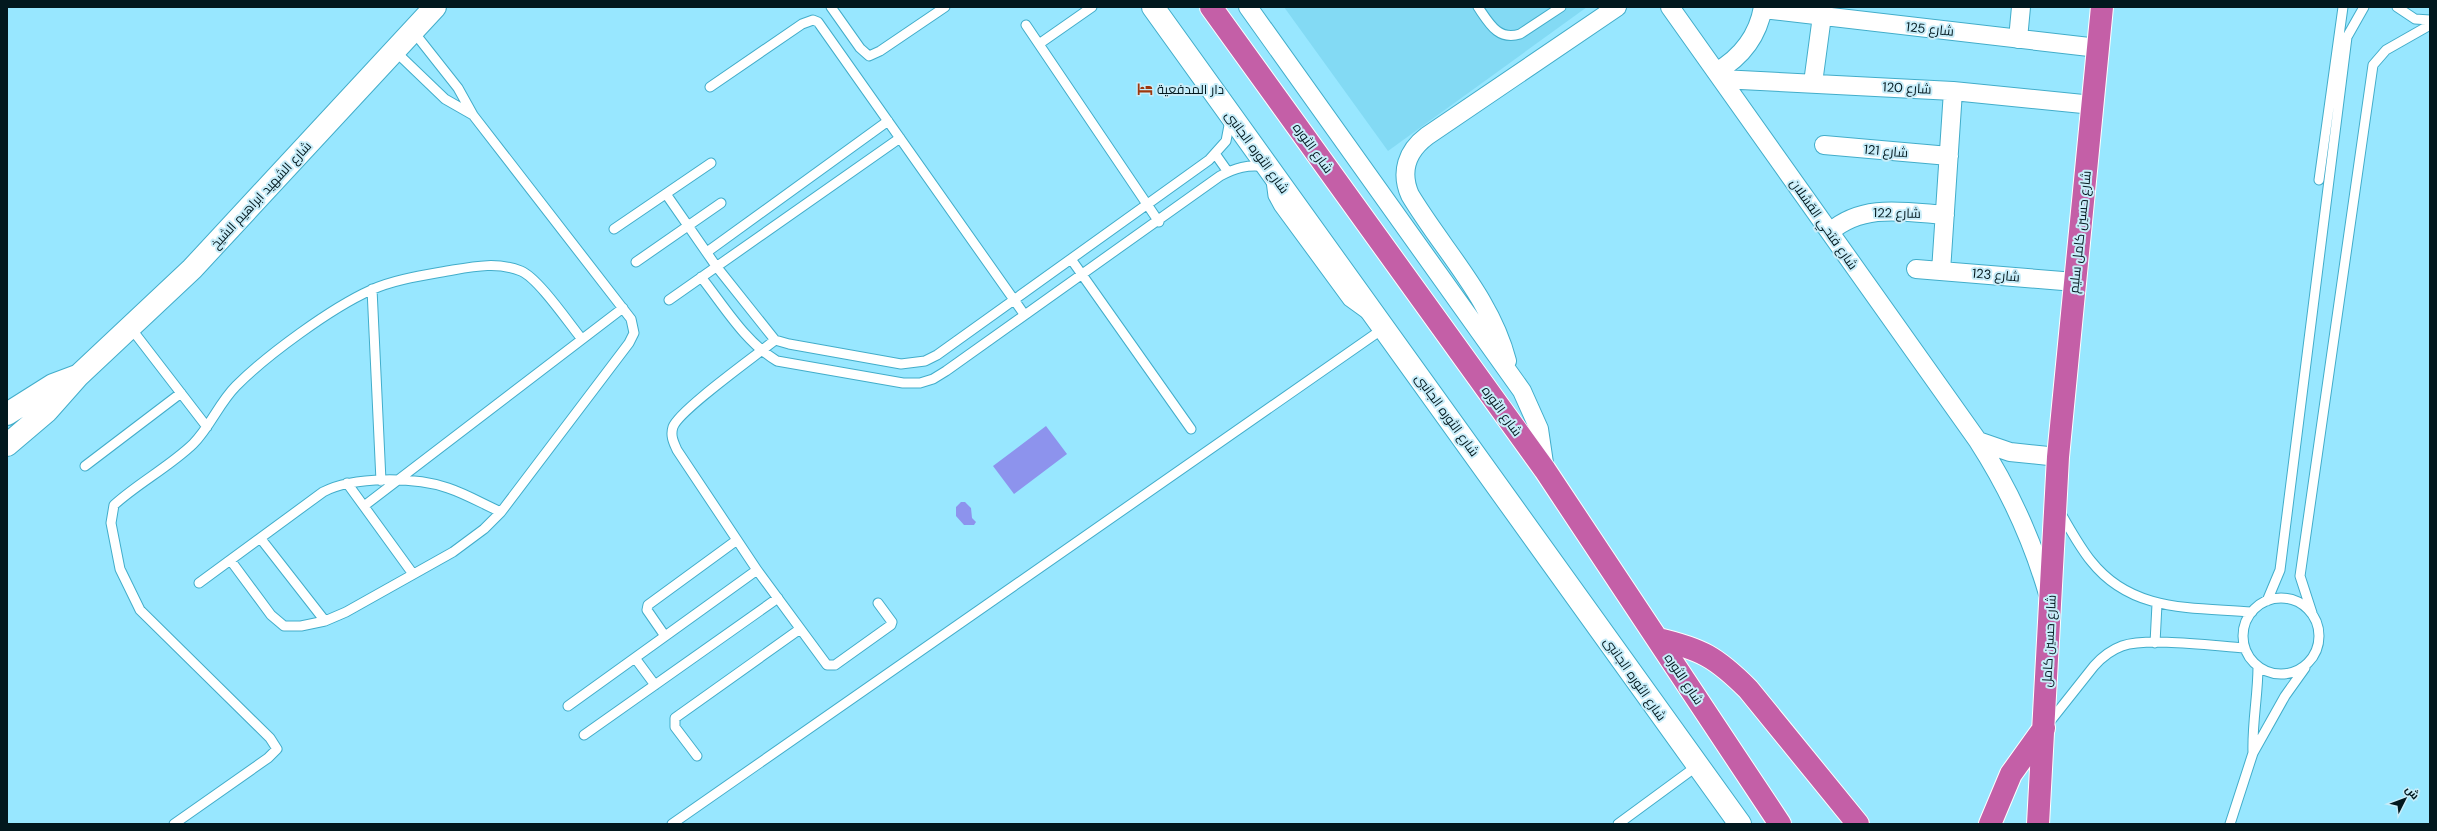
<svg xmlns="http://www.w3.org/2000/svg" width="2437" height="831" viewBox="0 0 2437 831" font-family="'DM Sans',Cairo,sans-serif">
<rect width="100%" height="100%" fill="#98e7ff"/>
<path fill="#83daf4" d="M1284,7H1587L1388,151Z"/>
<path fill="#8d93ed" d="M1046,426L1067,454L1014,494L993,466Z
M961,502H965L971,508L972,518L976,522L974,525H964L956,516V507Z"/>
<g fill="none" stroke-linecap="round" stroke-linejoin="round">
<g stroke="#42adca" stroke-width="11">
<path id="lane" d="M831,7L860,48L869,56L880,51L945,7
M1478,7C1489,23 1498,41 1520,34L1561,7
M2397,7L2415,19L2430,20
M1026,25L1159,222
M1039,44L1092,7
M395,51L445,99L473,115
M710,87L802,24L813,20L818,22L1024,314
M1216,155L1228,172
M2319,180L2343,7
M1271,181L1273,196L1279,207L1348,301L1366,314
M666,194L716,266L775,340L789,344L901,364L925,361L937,355L1209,160L1226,141L1230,120
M614,229L711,163
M707,252L888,121
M1071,259L1191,429
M636,262L721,203
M701,277C724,306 745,342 777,361L903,383H920L933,379L946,371L1220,176C1235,168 1248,164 1266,167
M372,289L381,481
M669,300L900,138
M130,327L207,427
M775,340C757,355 679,410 673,427C670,436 674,443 677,450L757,570L827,665H835L891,625L892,622L878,603
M85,466L181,393
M347,483L413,574
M364,506L623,308
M2060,512C2070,529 2079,546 2091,561C2132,613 2192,607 2252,612
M261,539L325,621
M231,561L271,615L284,626H301L325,621L346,612L453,552L484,529L501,512L629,343L634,333L631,319L473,115L458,88L413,31
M199,583L323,492C353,476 416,477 448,488C466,494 483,504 501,512
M2243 636a38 38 0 1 1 76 0a38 38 0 1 1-76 0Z
M2267,601L2280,570L2347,37L2364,7
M2312,613L2300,576L2373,65L2386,50L2430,25
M665,636L647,610L648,605L737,540
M2155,643L2157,604
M635,658L655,685
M568,706L757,570
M2048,724L2094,666C2102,657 2111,650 2122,646C2148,637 2214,646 2245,648
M584,735L778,598
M2253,752C2252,723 2258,695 2258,667
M697,756L675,727V718L800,629
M174,824L268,758L277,749L270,738L140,610L120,569L111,523L114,505C138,483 169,467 193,444C210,427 219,403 236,386C267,355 331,308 371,290C395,279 426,275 453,270C476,266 499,262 521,271C538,278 568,322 581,338
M672,824L1384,328
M1618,824L1697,766
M2230,824L2253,753L2285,696L2305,668"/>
</g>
<g stroke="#42adca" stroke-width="20">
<path id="street" d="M1248,7L1522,391L1539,429L1545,470
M1670,7L1978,441C2009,489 2032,539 2048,594
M1763,9L2098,48
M2018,39L2021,7
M1716,72C1742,57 1758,36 1763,7
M1721,79L1953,91L2093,105
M1813,83L1822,16
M1824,145L1949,156
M1830,232C1863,203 1905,212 1945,215
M1916,269L2075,282
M1941,271L1953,91
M1507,361C1491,298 1443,250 1410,195C1400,172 1407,151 1427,136L1617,7
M1978,441L2010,452L2058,457"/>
</g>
<g stroke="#42adca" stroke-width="24">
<path id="secondary" d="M1153,7L1740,824
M7,414L53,385L77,376
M7,445L47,411L78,376L192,269L435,7"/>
</g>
<g stroke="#fff" stroke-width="24">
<path id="highway" d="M1211,7L1545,470L1780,824
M1658,639C1701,649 1716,657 1748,689L1858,824
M1990,824L2011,774L2044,728
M2038,824L2058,457L2102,7"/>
</g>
<use href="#lane" stroke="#fff" stroke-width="9"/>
<use href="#street" stroke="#fff" stroke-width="18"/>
<use href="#secondary" stroke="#fff" stroke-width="22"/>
<use href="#highway" stroke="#c45fa7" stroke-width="22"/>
</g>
<defs>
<g id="hotel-bare" transform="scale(1.2)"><path d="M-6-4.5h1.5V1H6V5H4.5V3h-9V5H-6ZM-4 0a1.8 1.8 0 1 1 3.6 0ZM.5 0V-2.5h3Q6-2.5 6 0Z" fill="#9e380e" stroke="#c8edf9" stroke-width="2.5" paint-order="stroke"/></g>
</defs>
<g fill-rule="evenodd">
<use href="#hotel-bare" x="1145" y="89"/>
</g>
<g text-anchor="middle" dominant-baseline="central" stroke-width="4" stroke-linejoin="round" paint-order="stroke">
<g font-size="13" fill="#02181e" stroke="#c8edf9">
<text transform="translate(1930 29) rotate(6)">شارع 125</text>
<text transform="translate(1907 88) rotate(3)">شارع 120</text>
<text transform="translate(1313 148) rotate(54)">شارع الثوره</text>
<text transform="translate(1886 151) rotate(5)">شارع 121</text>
<text transform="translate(1257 152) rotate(54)">شارع الثوره الجانبى</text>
<text transform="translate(261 195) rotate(-47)">شارع الشهيد ابراهيم الشيخ</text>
<text transform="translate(1897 213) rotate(1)">شارع 122</text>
<text transform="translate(1824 224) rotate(55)">شارع فتحي القشلان</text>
<text transform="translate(2080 232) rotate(-84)">شارع حسين كامل سليم</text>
<text transform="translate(1996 275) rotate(5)">شارع 123</text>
<text transform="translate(1502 411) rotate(54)">شارع الثوره</text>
<text transform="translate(1447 415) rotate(54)">شارع الثوره الجانبى</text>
<text transform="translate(2049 641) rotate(-87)">شارع حسين كامل</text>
<text transform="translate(1635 679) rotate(55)">شارع الثوره الجانبى</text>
<text transform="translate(1684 679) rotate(56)">شارع الثوره</text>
</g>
<g font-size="13" fill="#02181e" stroke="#c8edf9" text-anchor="start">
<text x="1157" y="89">دار المدفعية</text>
</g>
</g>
<rect width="2437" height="831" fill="none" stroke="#02181e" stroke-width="16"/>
<g transform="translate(2405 799) rotate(48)" stroke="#c8edf9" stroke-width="3" paint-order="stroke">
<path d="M0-3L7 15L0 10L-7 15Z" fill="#02181e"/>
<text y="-6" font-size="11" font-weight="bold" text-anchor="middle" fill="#02181e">ش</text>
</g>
</svg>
